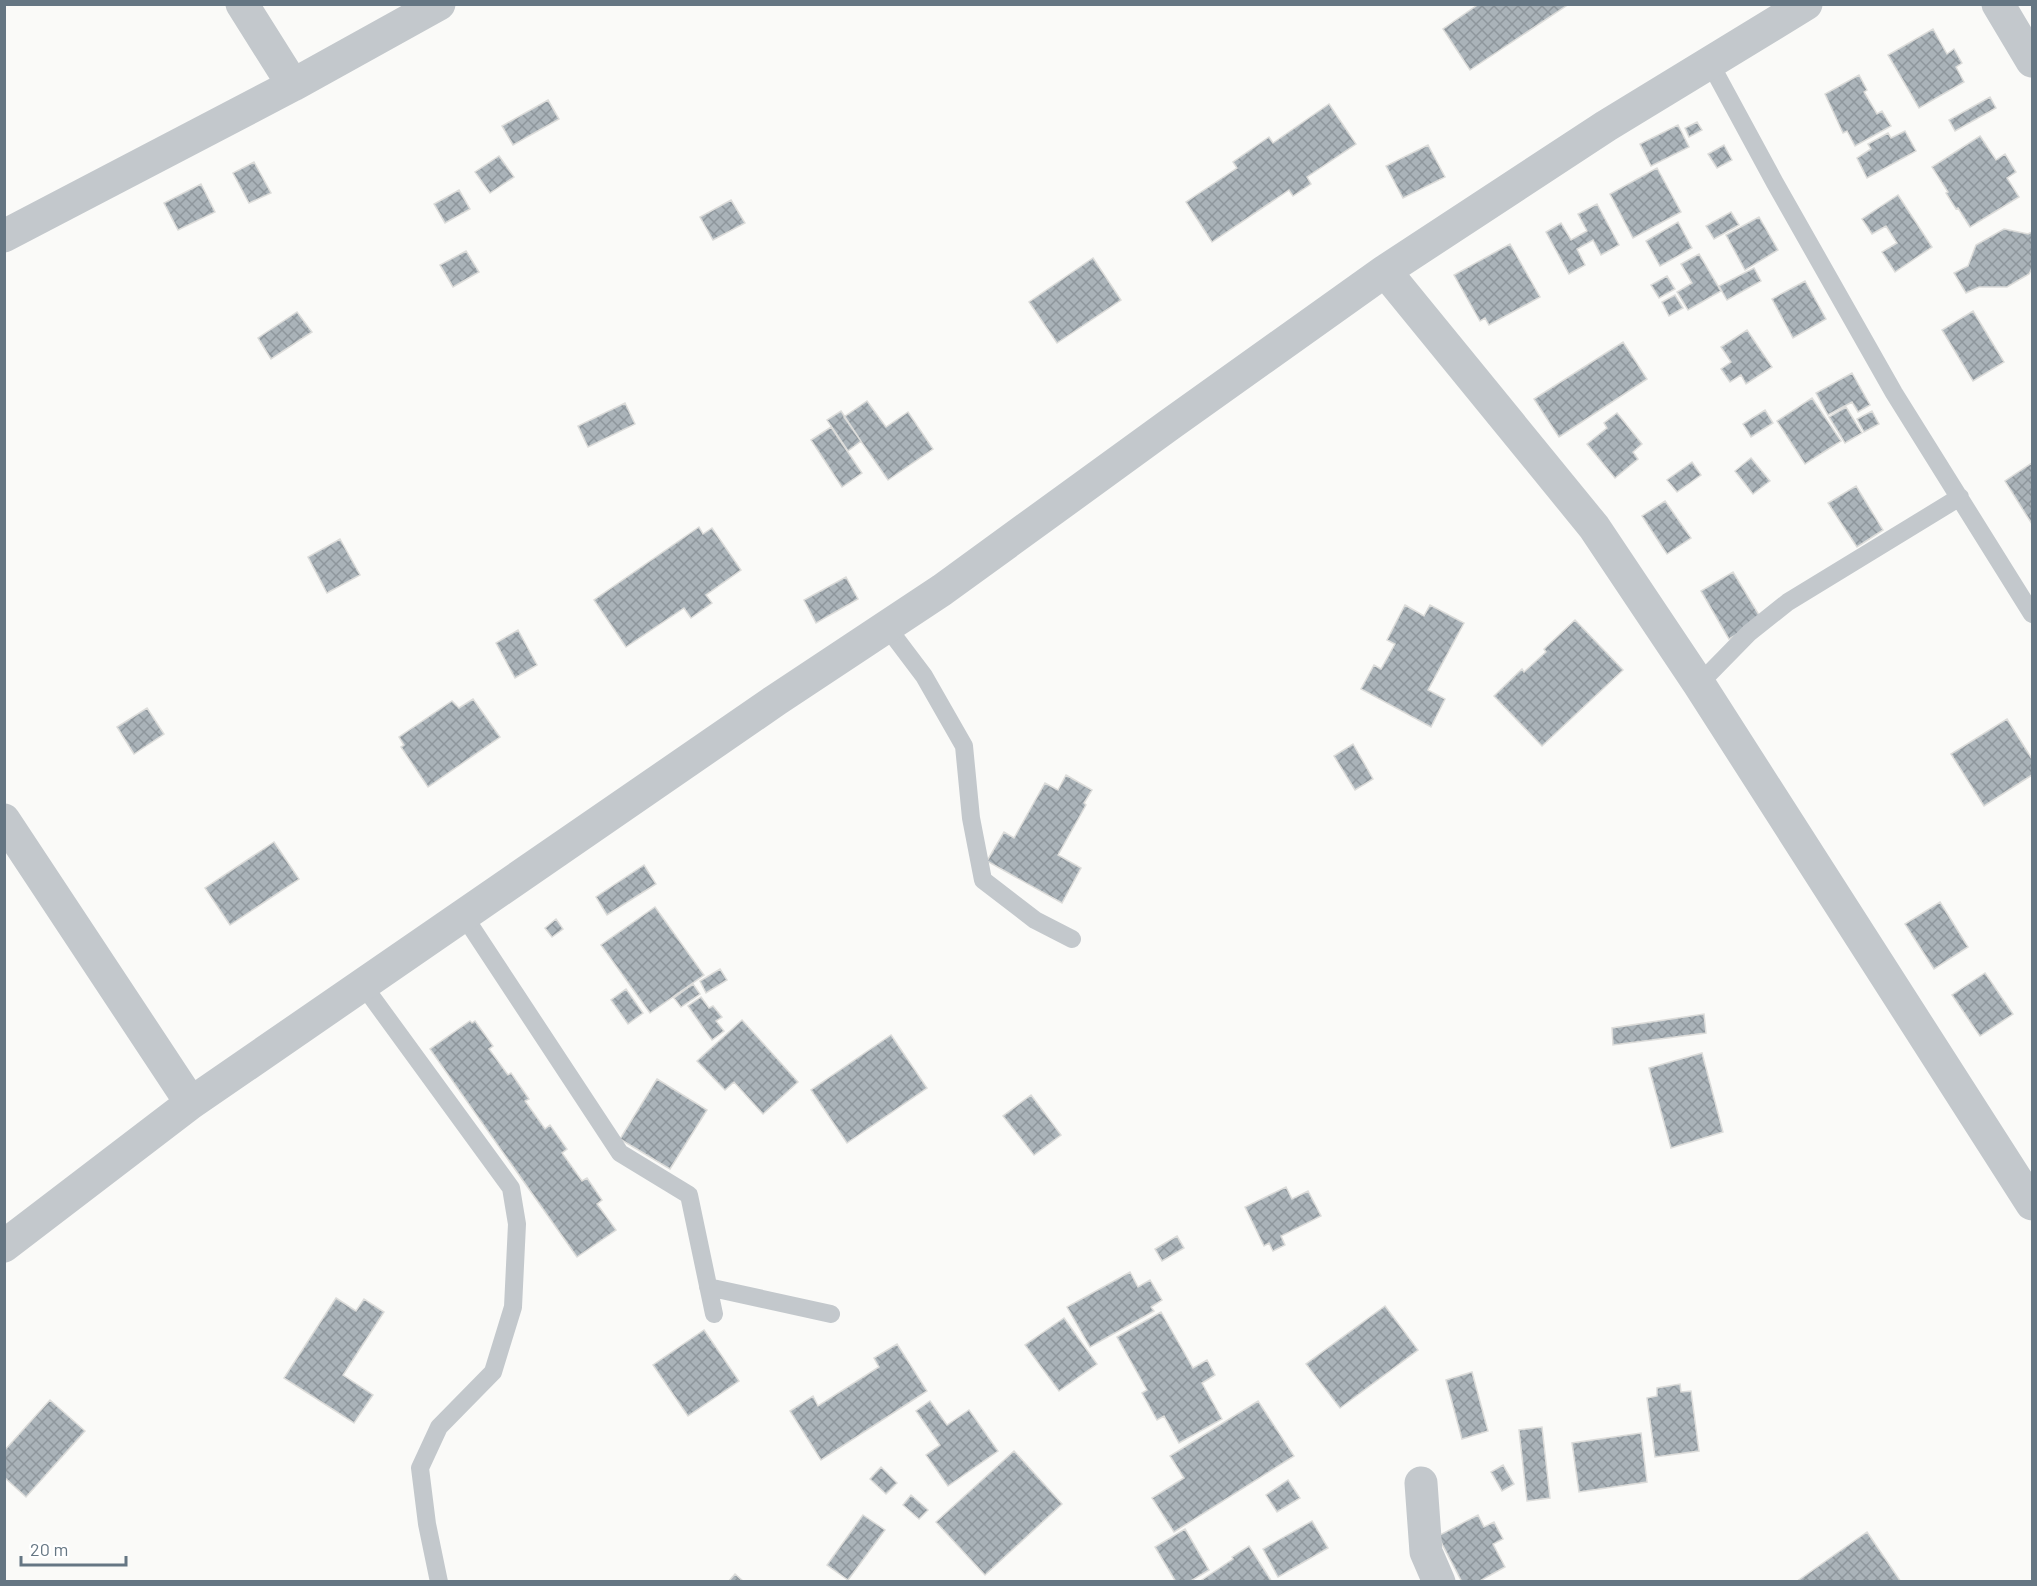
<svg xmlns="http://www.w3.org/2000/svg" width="2037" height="1586" viewBox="0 0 2037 1586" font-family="Barlow,sans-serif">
<defs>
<pattern id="building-cross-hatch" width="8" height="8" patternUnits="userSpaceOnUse" patternTransform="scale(1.5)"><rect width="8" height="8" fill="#aab3b9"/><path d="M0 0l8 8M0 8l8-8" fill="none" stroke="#8e969c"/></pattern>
</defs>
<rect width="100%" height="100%" fill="#fafaf8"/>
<path fill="url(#building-cross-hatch)" stroke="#dcdcda" stroke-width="1.5" d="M1479,4H1569L1470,70L1443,29Z
M1933,29L1947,54L1954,49L1962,63L1956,67L1964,82L1919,108L1888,55Z
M1859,75L1867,90L1864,92L1877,114L1882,111L1891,126L1855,146L1847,131L1843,133L1825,94Z
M1990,97L1996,108L1955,131L1949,120Z
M548,100L559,119L513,145L502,126Z
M1329,104L1356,144L1307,177L1311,184L1293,196L1289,190L1212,242L1186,202L1237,168L1233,162L1269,137L1273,143Z
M1697,122L1702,130L1689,137L1685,128Z
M1678,125L1689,147L1651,166L1640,144Z
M1905,131L1916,151L1867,178L1857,158L1871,149L1868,144L1888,133L1891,138Z
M1980,136L1996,160L2005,154L2016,172L2007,178L2019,197L1970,227L1958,208L1956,209L1946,193L1948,192L1932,167Z
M1428,145L1445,177L1403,198L1386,166Z
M1724,145L1732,160L1717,168L1708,154Z
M499,156L514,177L490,193L475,172Z
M254,162L271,193L249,203L233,173Z
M1657,168L1681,212L1633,238L1610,194Z
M201,184L215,212L178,230L164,203Z
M459,190L470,209L445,223L434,204Z
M1898,195L1932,247L1895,272L1882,252L1897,243L1886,226L1872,234L1862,219Z
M731,200L745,223L713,240L700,217Z
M1597,204L1619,245L1601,255L1593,240L1577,249L1585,265L1569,274L1546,232L1561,223L1571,240L1587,231L1578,214Z
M1731,212L1739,225L1714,239L1706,226Z
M1759,217L1778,250L1745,270L1726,235Z
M1678,222L1692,248L1660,266L1646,241Z
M2004,229L2028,234L2032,232V268L2029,274L2007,287H1979L1966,293L1954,273L1968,266L1976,245Z
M1510,244L1540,297L1489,325L1485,318L1480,321L1454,275Z
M466,251L479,272L453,287L440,265Z
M1699,254L1721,291L1688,310L1677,292L1692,283L1681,264Z
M1093,258L1121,300L1057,343L1029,302Z
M1754,268L1761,281L1727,300L1719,286Z
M1667,276L1675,289L1659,298L1651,285Z
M1805,281L1826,319L1793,338L1772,299Z
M1675,295L1683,308L1669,316L1662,302Z
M1973,311L2004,362L1973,381L1942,330Z
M297,312L312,332L271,359L258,338Z
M1747,330L1772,367L1746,384L1741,375L1730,382L1721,369L1731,362L1721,347Z
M1623,342L1647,379L1559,437L1534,399Z
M1852,373L1870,405L1858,412L1852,402L1828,415L1816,393Z
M1812,398L1841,441L1805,464L1777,421Z
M867,401L886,427L908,412L933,449L888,480L844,417Z
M625,403L635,424L588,447L578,426Z
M1846,407L1862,433L1845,443L1829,417Z
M1765,410L1773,423L1751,437L1743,424Z
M841,411L861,441L848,451L827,420Z
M1872,411L1879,424L1864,432L1857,419Z
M1617,413L1642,444L1633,452L1638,459L1615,478L1587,444L1607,428L1604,423Z
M831,427L862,473L842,487L811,440Z
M1751,458L1770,481L1753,494L1735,471Z
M1692,462L1701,475L1677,492L1667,480Z
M2032,463V524L2005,481Z
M1856,486L1883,530L1857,547L1828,503Z
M1665,501L1691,538L1667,554L1642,516Z
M699,527L703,534L712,528L741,570L706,595L712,603L691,618L684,608L626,647L594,600Z
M340,539L360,575L327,593L308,557Z
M1733,572L1762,620L1729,639L1701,591Z
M846,577L858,599L816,623L804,600Z
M1405,605L1424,616L1430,605L1464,623L1428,690L1445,699L1431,727L1361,689L1374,665L1381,669L1395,644L1387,640Z
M1575,620L1623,670L1542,746L1494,696L1522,669L1524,672L1546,652L1544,649Z
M518,630L537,665L515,678L496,643Z
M473,699L500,737L428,787L401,747L404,745L399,737L452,701L459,708Z
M147,708L164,734L134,754L117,727Z
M2007,719L2032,759V775L1984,806L1951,754Z
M1353,744L1373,779L1355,790L1334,756Z
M1066,775L1092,790L1084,803L1086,805L1058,855L1081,868L1062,903L987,861L1004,832L1014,838L1045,783L1058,790Z
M274,842L299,879L230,925L205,888Z
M644,865L656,884L607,915L596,897Z
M1940,902L1968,947L1934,969L1905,924Z
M655,907L704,975L650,1013L601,945Z
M556,919L563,929L552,937L545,928Z
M720,969L727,980L706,993L700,981Z
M1985,973L2013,1014L1980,1036L1952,995Z
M693,984L700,994L681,1007L674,998Z
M626,989L643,1013L628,1024L611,1000Z
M701,997L709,1008L713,1006L722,1017L716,1021L724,1031L712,1040L688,1006Z
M1704,1014L1706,1033L1613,1045L1612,1028Z
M742,1020L798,1082L763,1114L734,1082L725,1090L697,1061Z
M470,1021L472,1023L475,1021L493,1046L489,1049L508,1075L511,1073L529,1099L525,1101L545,1129L550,1125L567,1149L562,1153L582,1181L587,1178L602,1200L597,1204L616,1230L577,1257L430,1049Z
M891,1035L927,1088L847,1143L811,1090Z
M1702,1053L1723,1132L1671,1148L1649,1068Z
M657,1079L707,1110L670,1169L620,1139Z
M1031,1095L1061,1135L1034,1155L1003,1116Z
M1286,1187L1292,1199L1308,1191L1321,1216L1281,1236L1285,1245L1273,1251L1269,1243L1264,1246L1245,1207Z
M1177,1236L1184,1248L1162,1261L1155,1249Z
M1130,1272L1138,1287L1150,1280L1162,1300L1151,1307L1154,1311L1090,1347L1067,1307Z
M336,1298L356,1311L364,1299L384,1312L343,1375L373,1395L354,1423L284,1378Z
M1385,1306L1418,1350L1340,1408L1306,1364Z
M1161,1312L1193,1368L1207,1360L1215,1375L1202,1383L1222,1419L1179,1443L1164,1416L1157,1420L1142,1393L1147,1390L1117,1337Z
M1064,1318L1097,1364L1059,1391L1025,1345Z
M704,1330L739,1381L688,1416L653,1365Z
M897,1344L927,1391L821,1460L790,1411L813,1396L818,1406L879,1367L874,1358Z
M1472,1372L1488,1431L1462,1439L1446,1380Z
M1680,1384L1681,1392L1691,1391L1699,1451L1655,1457L1647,1398L1657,1396V1388Z
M50,1400L85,1431L26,1497L4,1477V1451Z
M930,1401L947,1425L969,1410L998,1451L948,1486L926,1455L940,1445L916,1411Z
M1258,1401L1294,1456L1174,1532L1152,1498L1184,1478L1170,1456Z
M1542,1427L1550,1498L1527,1501L1519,1430Z
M1641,1433L1647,1482L1579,1492L1572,1443Z
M1014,1451L1062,1504L985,1575L936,1522Z
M1503,1465L1514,1484L1502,1491L1491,1472Z
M881,1467L897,1483L886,1494L870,1479Z
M1288,1480L1300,1498L1277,1512L1266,1495Z
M911,1495L928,1510L919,1519L903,1505Z
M863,1515L885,1530L848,1580L827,1565Z
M1478,1515L1484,1527L1494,1522L1503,1539L1493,1544L1505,1567L1478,1582H1462L1438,1536Z
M1312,1521L1328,1548L1278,1577L1263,1549Z
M1185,1529L1209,1570L1189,1582H1176L1155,1547Z
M1867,1532L1901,1582H1796Z
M1249,1546L1272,1582H1199L1233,1559L1232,1557Z
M735,1574L744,1582H728Z"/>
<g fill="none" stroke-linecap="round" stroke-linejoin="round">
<path stroke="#c3c8cc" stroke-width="18" d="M1710,63L1775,183L1894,393L2032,614
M887,627L924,676L964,746L971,818L983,880L1035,920L1072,939
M1699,684L1749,633L1788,602L1960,497
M464,916L620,1153L689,1195L714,1314
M363,985L511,1188L517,1224L513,1307L493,1372L439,1427L420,1468L427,1524L439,1582
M708,1287L831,1314"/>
<path stroke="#c3c8cc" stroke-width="33" d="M242,4L293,85
M1998,4L2032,61
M4,236L293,85L439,4
M1385,271L1594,527L1699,684L2032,1204
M4,820L191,1103
M4,1246L191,1103L776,700L942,590L1169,425L1385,271L1606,126L1806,4
M1421,1483L1426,1552L1439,1582"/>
</g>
<rect width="2037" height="1586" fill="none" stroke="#657683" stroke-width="12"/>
<path d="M21 1556v9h105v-9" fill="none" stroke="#657683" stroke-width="3"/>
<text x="30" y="1556" font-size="18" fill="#657683" stroke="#ffffff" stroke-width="4.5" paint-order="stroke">20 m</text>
</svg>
